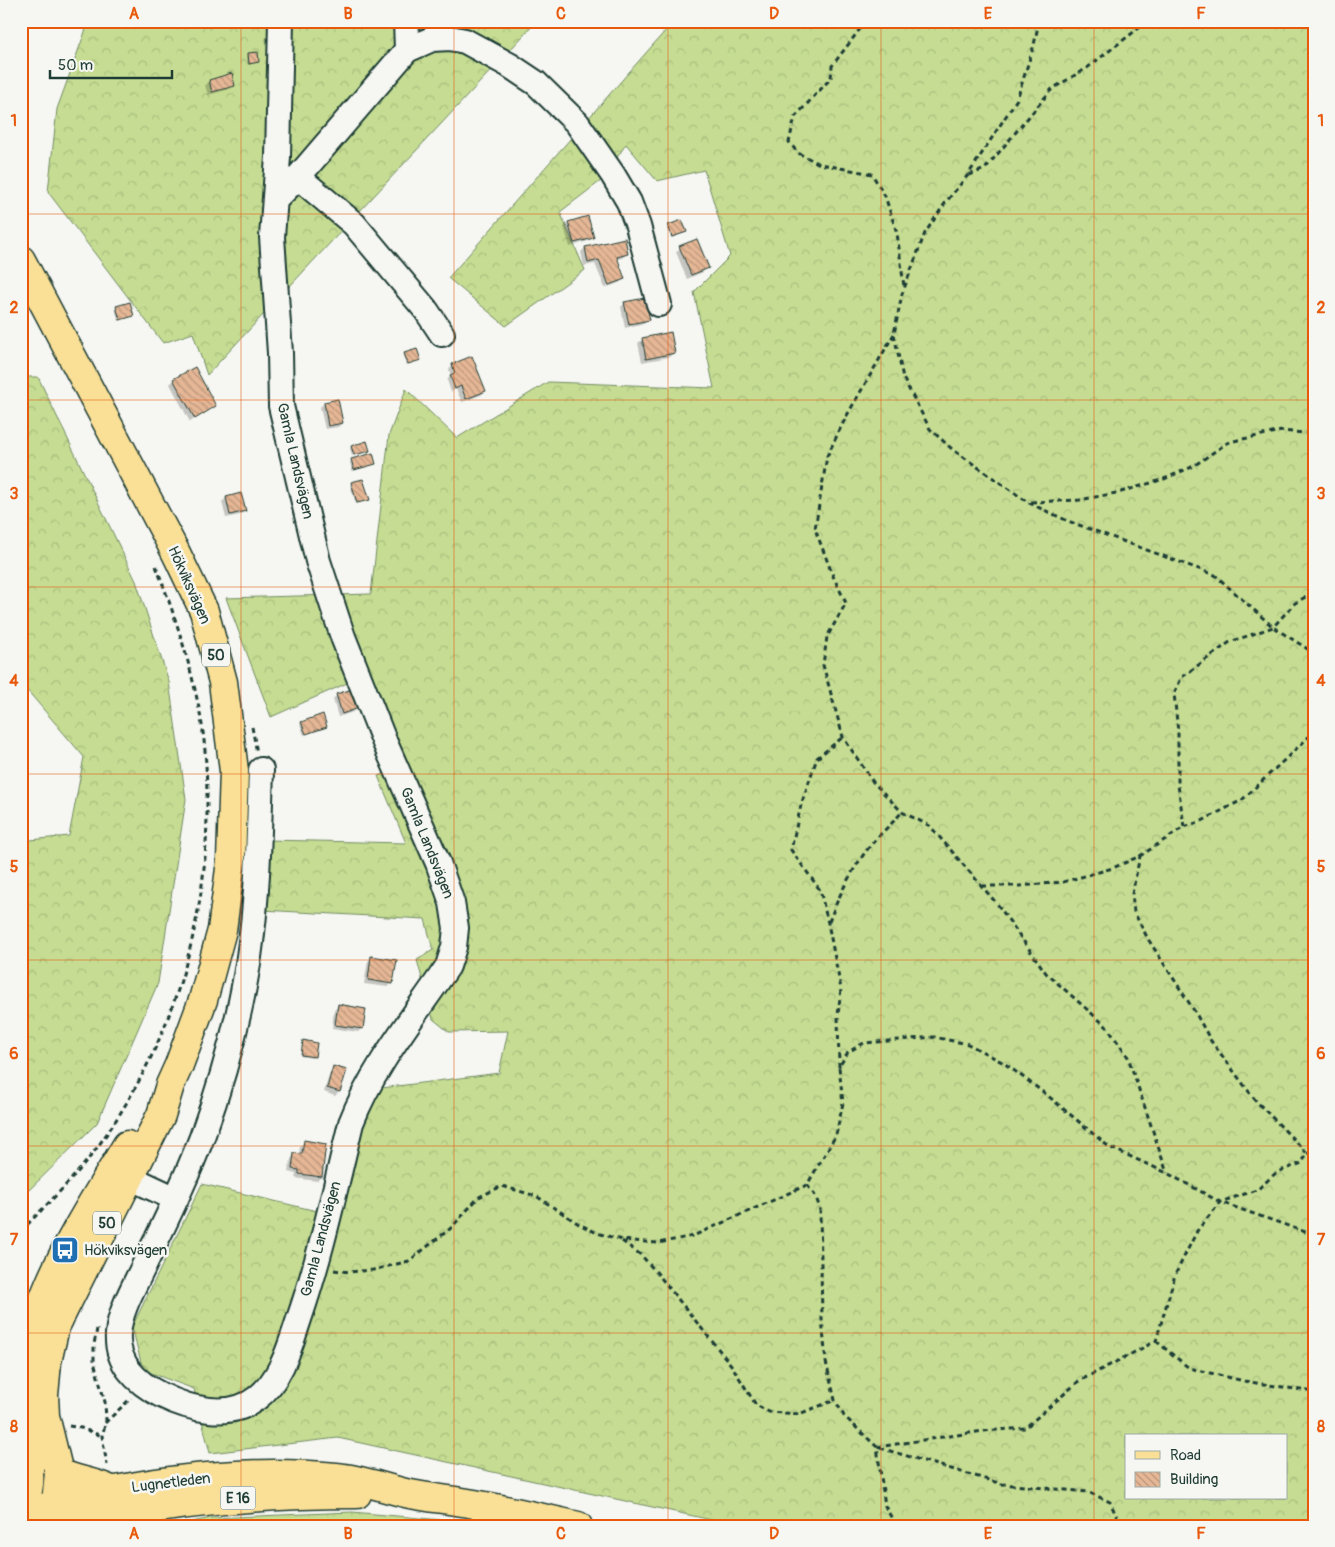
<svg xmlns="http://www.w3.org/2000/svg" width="1335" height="1547" viewBox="0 0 1335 1547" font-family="Pangolin,sans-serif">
<defs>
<pattern id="forest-crowns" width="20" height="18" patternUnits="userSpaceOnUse" patternTransform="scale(1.25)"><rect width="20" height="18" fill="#c5dc92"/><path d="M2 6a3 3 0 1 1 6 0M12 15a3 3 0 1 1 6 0" fill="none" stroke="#a9be7e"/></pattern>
<pattern id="building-back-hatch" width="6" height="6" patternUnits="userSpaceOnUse" patternTransform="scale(1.25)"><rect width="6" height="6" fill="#e6b796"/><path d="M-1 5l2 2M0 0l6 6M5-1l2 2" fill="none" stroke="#ba967b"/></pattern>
</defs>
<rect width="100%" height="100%" fill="#f6f6f2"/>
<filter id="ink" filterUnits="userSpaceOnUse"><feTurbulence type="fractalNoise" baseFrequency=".02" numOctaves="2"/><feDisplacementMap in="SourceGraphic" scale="10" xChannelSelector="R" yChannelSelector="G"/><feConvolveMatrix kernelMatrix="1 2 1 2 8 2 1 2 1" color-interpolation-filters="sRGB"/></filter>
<g filter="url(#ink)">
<path fill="url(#forest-crowns)" stroke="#728c63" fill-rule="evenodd" d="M85,21H537L207,375L193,333L163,343L48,192L57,109L86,29Z
M674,21H1314V1526H739L338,1438L210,1453L194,1389L143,1370L132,1327L202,1184L338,1216L362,1117L382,1088L499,1073L508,1031L449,1032L433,1019L417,960L433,950L425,919L262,910L268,840L406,843L378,776L400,768L363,676L271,717L226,598L371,594L389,435L406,389L457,438L548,382L714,388L694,292L730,256L704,170L657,181L626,144L602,180L560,212L585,270L506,326L448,278ZM1126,1436H1286V1498H1126Z
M21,377H38L136,581L169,682L186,799L158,983L97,1123L21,1198V841L69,836L84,757L21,683Z
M352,1512L465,1522L481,1526H172L211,1518Z"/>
<path fill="#0003" d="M248,54L258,62L248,65L247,56Z
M209,81L234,85L230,89L208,95L205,85Z
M568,223L592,237L588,241L570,247L564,227Z
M669,226L685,232L671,238L667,228Z
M696,241L707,268L703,272L687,279L676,252L680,248Z
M585,248L627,254L622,258L617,259L624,279L619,283L605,288L595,264L584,266L581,252Z
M625,303L648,319L644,323L625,328L621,307Z
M117,307L133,316L119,321L115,309Z
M643,339L674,353L669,357L642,362L638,343Z
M405,354L420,360L406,365L403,356Z
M453,365L485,391L481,395L462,402L456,389L451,392L447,380L451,376L449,369Z
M174,380L215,406L190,422L170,384Z
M324,403L342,423L338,427L325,429L320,407Z
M352,447L368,450L352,456L350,448Z
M352,460L374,464L352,471L350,462Z
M352,483L368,499L366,501L356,504L350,485Z
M226,498L244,511L240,515L226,518L222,502Z
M337,695L357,708L353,712L338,717L333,699Z
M302,723L324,728L304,735L300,724Z
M372,957L392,983L388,987L364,984L368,961Z
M338,1006L362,1028L358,1032L332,1028L334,1010Z
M304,1042L314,1056L312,1058L300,1056Z
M334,1068L339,1092L335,1096L324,1092L330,1072Z
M304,1142L321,1177L317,1181L295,1178L296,1174L288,1172L291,1159L295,1154L299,1155L300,1146Z"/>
<path fill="url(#building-back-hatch)" stroke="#1f3d34" d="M258,52L259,62L249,64L248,53Z
M232,73L235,86L212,92L209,80Z
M588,216L594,238L574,243L568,222Z
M682,220L687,232L672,237L668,225Z
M625,238L628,254L617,257L625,279L609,285L599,260L588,263L585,247Z
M697,239L709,268L691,275L679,246Z
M645,298L650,320L629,324L624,302Z
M130,302L134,316L120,320L116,306Z
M671,332L675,353L646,359L642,338Z
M417,349L421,360L408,364L404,353Z
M472,356L486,391L466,399L461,386L455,389L450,375L455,373L452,364Z
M195,367L216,406L195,419L173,379Z
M338,399L343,423L328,426L324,402Z
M367,441L370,451L354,455L351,446Z
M373,453L376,464L354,470L351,459Z
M363,479L370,500L357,503L351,482Z
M241,493L246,511L230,515L226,497Z
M353,689L359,708L342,714L336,694Z
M323,714L327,727L306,734L301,722Z
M371,956L397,960L393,984L368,980Z
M338,1004L366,1009L363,1029L335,1025Z
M303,1040L317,1043L315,1057L301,1055Z
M333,1066L347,1070L340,1092L327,1088Z
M304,1140L326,1144L322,1177L299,1174V1170L292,1169L294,1153L302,1154Z"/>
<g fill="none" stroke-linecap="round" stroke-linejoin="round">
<g stroke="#1f3d34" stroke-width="28">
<path id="minor" d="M407,50L432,39L450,38L465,41L509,65L536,83L577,123L613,175L629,202L638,226L659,304
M298,177L354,224L426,310L442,334
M276,199L298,177L407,50L406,21
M261,770C259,832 258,895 249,957C240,1018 223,1079 202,1137C186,1179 167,1219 147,1259C137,1282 120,1308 118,1334C116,1363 137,1383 161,1395C189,1409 230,1420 257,1398C281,1380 290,1346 299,1319C321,1255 335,1189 351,1123C372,1068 415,1015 448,966L454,947L456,928L452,903L438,863L385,743L343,637L318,561L281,406L280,353L272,237L278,157L281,21
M129,1177L176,1199"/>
</g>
<g stroke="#1f3d34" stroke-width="31">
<path id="major" d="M21,260L176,553L204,611L223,682L234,771L231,861L222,930L203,1000L179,1065L170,1085L161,1115L55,1327L47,1362L44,1395L45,1416L59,1473L56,1503
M35,1457C33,1449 29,1443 27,1435C24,1426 25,1415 24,1405C18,1313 82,1221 127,1145"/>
</g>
<g stroke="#1f3d34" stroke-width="31">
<path id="highway" d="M59,1473C75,1480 93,1482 109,1489
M21,1508C36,1482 26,1464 27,1435
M21,1515C119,1483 233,1467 336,1477C361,1479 386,1489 410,1494C431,1498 453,1500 474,1504C509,1510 543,1518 578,1526
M68,1526C164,1502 258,1494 357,1494"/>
</g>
<path stroke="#1f3d34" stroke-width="3" stroke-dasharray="5 4" stroke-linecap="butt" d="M866,21L832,66L831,78L795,117L789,142L798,153L820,164L872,174L885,196L897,233L904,287
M1039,21L1034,45L1017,99L968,175L946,202L925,233L902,294L894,334L903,378L930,429L952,449L1029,503L1068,521L1215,575L1273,627L1314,653
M969,175L985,169L1052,89L1087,68L1148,21
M21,229L26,239
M894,334L846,417L827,456L815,529L833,576L846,603L827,637L823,665L843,737L873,782L902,812L930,826L998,905L1046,973L1107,1027L1128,1057L1167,1173
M1031,502L1080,500L1121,492L1164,479L1192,467L1227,443L1238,440L1282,431L1314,434
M252,727L257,753
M1184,827L1178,785V732L1174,693L1182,677L1230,642L1273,627L1295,603L1314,592
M982,886H1020L1063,882L1113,868L1140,856L1184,827L1202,821L1242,800L1314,732
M829,922C838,897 851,871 867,850C877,836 891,825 902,812
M839,1067L838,1015L841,989L828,923L820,890L791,850L801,805L817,758L843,737
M1307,1153H1314
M807,1185L816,1197L820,1209L822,1319L826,1362L835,1400L844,1416L877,1447L885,1506L896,1526
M21,1231C45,1206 72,1181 93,1153C168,1053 208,930 207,804C207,778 206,752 202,725C193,671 176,618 156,566
M622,1241L641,1255L657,1273L732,1366L756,1405L769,1412L799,1414L835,1400
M334,1270L349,1272L373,1270L409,1261L451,1228L479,1197L502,1186L536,1196L579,1224L597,1233L622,1240L658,1243L693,1236L807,1185L836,1135L843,1103L839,1067L848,1052L864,1043L934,1037L968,1044L1004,1063L1047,1095L1109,1147L1167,1173L1220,1202L1314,1235
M97,1329L94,1344V1362L105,1402L106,1421L102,1436L107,1465
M1156,1341L1189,1368L1244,1381L1314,1392
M105,1423L131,1398
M69,1426L81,1428L102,1436
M877,1447L983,1431L1025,1428L1079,1381L1156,1341L1175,1275L1197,1231L1220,1202L1257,1190L1277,1172L1302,1163L1307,1153L1256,1101L1211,1041L1195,1012L1148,939L1134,912L1132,894L1140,856
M880,1448L1002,1484L1088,1492L1110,1502L1121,1526"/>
<use href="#minor" stroke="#f6f6f2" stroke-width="24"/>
<use href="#major" stroke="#fadf96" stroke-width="28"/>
<use href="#highway" stroke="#fadf96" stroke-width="28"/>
</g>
</g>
<path fill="none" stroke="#e8590c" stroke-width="1" stroke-opacity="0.55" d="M241,21V1526M454,21V1526M668,21V1526M881,21V1526M1094,21V1526M21,214H1314M21,400H1314M21,587H1314M21,774H1314M21,960H1314M21,1146H1314M21,1333H1314"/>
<defs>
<g id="bus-square" transform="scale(1.4375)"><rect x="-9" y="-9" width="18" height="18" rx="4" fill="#1f6fb2" stroke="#f6f6f2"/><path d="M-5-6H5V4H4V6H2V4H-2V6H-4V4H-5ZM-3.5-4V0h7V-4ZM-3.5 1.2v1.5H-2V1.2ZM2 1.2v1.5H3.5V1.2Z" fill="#fff"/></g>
</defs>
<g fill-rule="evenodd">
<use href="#bus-square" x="65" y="1250"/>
</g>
<g text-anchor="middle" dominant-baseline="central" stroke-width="5" stroke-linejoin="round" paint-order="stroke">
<g fill="#f6f6f2" stroke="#60746d" stroke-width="1">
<rect x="202" y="643.5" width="28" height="23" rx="4"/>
<rect x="93" y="1211.5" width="28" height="23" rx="4"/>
<rect x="220.5" y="1486.5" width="35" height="23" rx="4"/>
</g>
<g font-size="14" font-weight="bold" fill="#1f3d34">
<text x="216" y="655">50</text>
<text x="107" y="1223">50</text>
<text x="238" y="1498">E 16</text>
</g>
<g font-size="15" fill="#1f3d34" stroke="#f6f6f2">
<text transform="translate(295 461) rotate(77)">Gamla Landsvägen</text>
<text transform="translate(189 585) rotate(66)">Hökviksvägen</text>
<text transform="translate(427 843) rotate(68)">Gamla Landsvägen</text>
<text transform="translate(321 1239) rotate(-75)">Gamla Landsvägen</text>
<text transform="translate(171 1483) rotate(-7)">Lugnetleden</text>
</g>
<g font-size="15" fill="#1f3d34" stroke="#f6f6f2" text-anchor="start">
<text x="84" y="1250">Hökviksvägen</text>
</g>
</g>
<rect width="1335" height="1547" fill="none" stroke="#f6f6f2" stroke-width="55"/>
<rect x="1125" y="1434" width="162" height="65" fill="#f6f6f2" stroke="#a0aca6"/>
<rect x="1135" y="1451" width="25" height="8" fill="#fadf96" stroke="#a0aca6"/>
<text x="1170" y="1460" font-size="15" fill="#1f3d34">Road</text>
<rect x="1135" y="1472" width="25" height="15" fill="url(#building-back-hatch)" stroke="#a0aca6"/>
<text x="1170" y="1484" font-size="15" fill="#1f3d34">Building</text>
<path d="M50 70v8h122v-8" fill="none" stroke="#1f3d34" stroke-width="2.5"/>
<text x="58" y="70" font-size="15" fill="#1f3d34" stroke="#f6f6f2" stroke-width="4" paint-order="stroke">50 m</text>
<rect x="28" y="28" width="1280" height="1492" fill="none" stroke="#e8590c" stroke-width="2"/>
<g font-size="16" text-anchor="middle" font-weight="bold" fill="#e8590c">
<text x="134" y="19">A</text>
<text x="348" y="19">B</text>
<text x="561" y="19">C</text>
<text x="774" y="19">D</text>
<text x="988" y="19">E</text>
<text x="1201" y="19">F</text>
<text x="14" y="126">1</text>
<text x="1321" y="126">1</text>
<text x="14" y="313">2</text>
<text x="1321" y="313">2</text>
<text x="14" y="499">3</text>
<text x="1321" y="499">3</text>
<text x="14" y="686">4</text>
<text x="1321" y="686">4</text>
<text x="14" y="872">5</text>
<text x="1321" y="872">5</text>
<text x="14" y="1059">6</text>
<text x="1321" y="1059">6</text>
<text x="14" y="1245">7</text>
<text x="1321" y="1245">7</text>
<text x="14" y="1432">8</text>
<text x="1321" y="1432">8</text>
<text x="134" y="1539">A</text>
<text x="348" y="1539">B</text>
<text x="561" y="1539">C</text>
<text x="774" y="1539">D</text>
<text x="988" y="1539">E</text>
<text x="1201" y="1539">F</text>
</g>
</svg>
